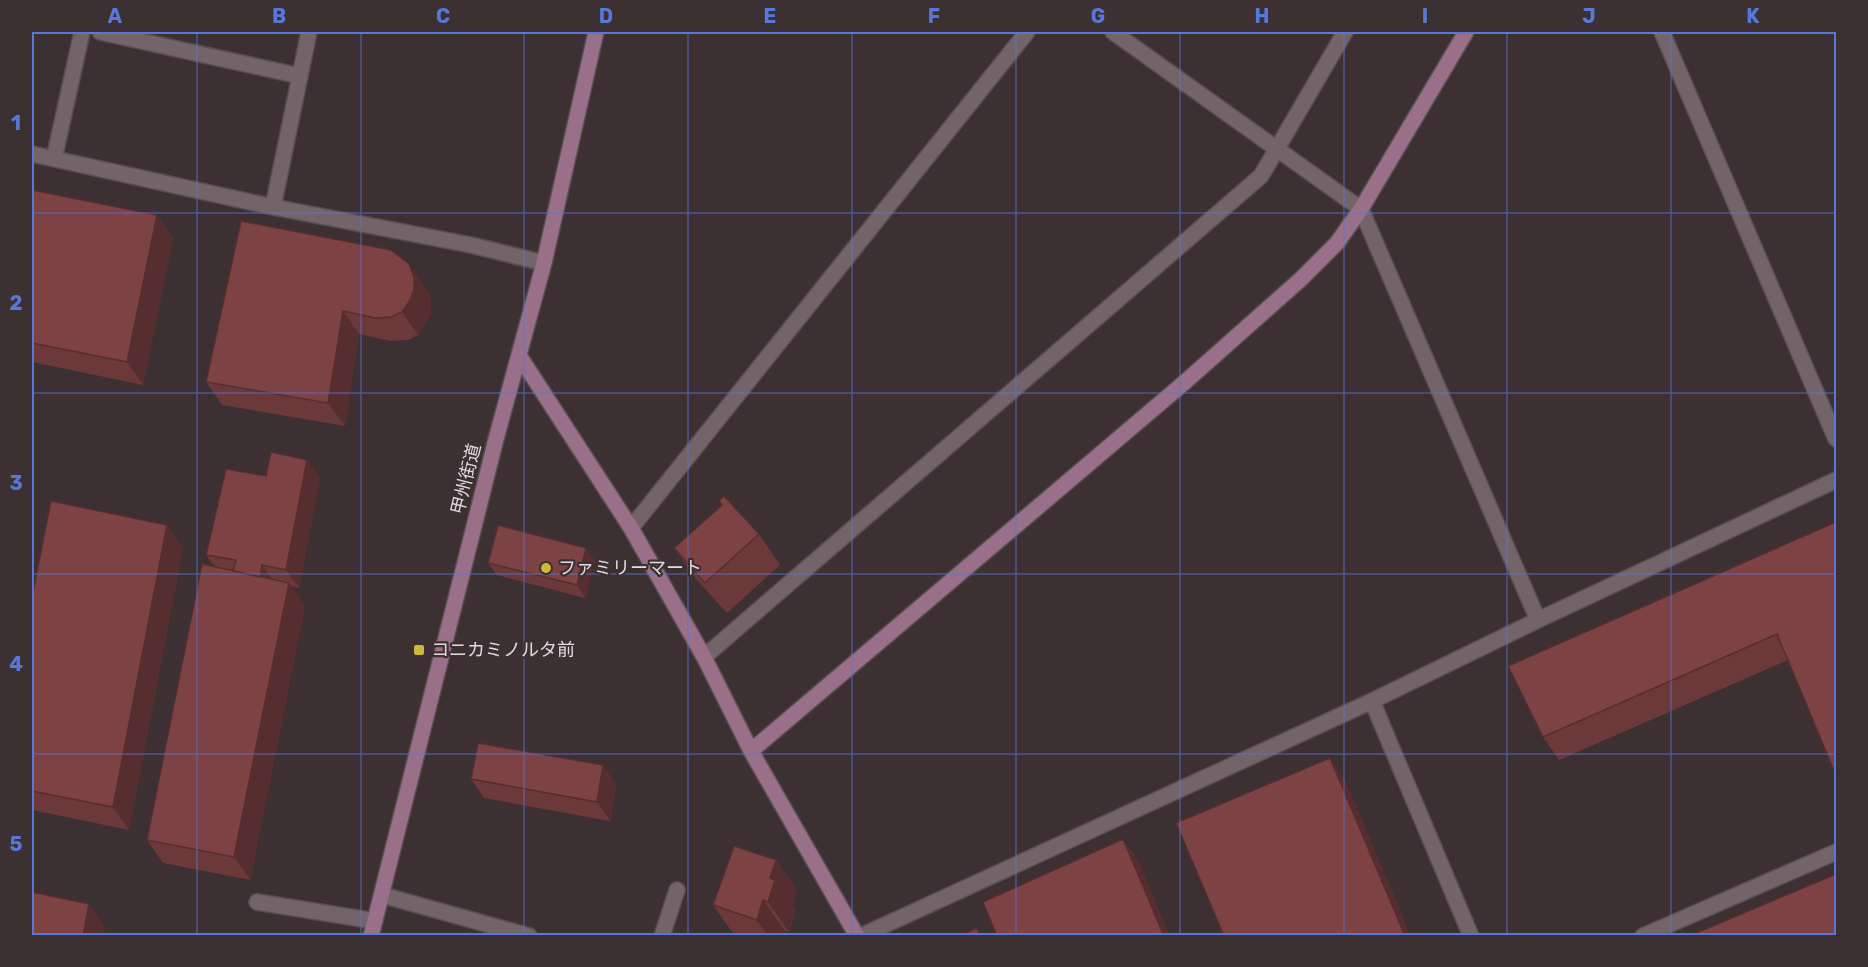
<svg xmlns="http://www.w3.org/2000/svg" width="1868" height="967" viewBox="0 0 1868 967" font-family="Rubik,'Noto Sans JP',sans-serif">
<rect width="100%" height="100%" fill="#3c3033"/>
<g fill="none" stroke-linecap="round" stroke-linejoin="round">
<g stroke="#584e51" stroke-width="18">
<path id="lane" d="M100,32L300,76
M1372,701L1471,936
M382,895L529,936
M257,902L375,921
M662,936L677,890
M1643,936L1836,852"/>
</g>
<g stroke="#584e51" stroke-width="18">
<path id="street" d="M1113,32L1361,209L1538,620
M1662,32L1836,439
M32,154L273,207L471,245L544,263
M54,159L82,32
M273,207L309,32
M631,528L1027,32
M704,657L1261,176L1345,32
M861,936L1372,701L1538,620L1836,480"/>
</g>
<g stroke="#584e51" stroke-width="18">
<path id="secondary" d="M520,357L631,528L704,657L751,751L857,936
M751,751L1185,382L1301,279L1337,243L1361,209L1466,32
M371,936L496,439L544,263L596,32"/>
</g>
<use href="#lane" stroke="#726468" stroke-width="15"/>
<use href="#street" stroke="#726468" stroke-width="15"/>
<use href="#secondary" stroke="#9a6f89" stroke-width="15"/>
</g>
<path fill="#6b393a" d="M32,190L173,238L143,385L32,362Z
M241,221L425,287L431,300V313L425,325L418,335L408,340L391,341L359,334L345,426L222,405L206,382Z
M307,460L320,478L299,588L291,586L305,606L250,880L163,863L147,840L215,567L206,555L266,476Z
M719,501L759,534L780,565L727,613L696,579L674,548L722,505Z
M1836,522V775L1788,660L1559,760L1543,737Z
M183,548L129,830L32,810V597Z
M595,560L585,598L497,575L488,563Z
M471,779L616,783L610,821L484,798Z
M776,860L797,891L792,905L796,911L789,932L785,931L783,936H735L713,905Z"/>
<path fill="#572e30" d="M157,215L173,238L143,385L127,362Z
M409,264L425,287L431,300V313L425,325L418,335L402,312Z
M343,311L359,334L345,426L328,403Z
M307,460L320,478L299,588L286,570Z
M167,525L183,548L129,830L113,807Z
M586,548L595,560L585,598L577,585Z
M262,565L275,583L259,581Z
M289,583L305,606L250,880L234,857Z
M1330,758L1346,781L1411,936H1405Z
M603,765L616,783L610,821L597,802Z
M1123,839L1139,862L1170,936H1164Z
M776,860L797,891L792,905L796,911L789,932L768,902L770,878Z
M763,900L785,931L783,936H768L757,920Z
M89,904L105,927L104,936H83Z"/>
<path fill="#7c4244" stroke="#572e30" stroke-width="1.5" d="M32,190L157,215L127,362L32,343Z
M241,221L391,250L409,264L414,277V290L409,302L402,312L391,317L375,318L343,311L328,403L206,382Z
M271,452L307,460L286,570L262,565L260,577L233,571L236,560L206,555L226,469L266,476Z
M724,496L759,534L705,583L674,548L722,505L719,501Z
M51,501L167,525L113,807L32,791V597Z
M1836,522V772L1835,773L1777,634L1543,737L1508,666Z
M498,525L586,548L577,585L488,563Z
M202,564L289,583L234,857L147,840Z
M478,743L603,765L597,802L471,779Z
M1330,758L1405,936H1224L1176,823Z
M1123,839L1164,936H997L983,902Z
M734,846L776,860L770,878L775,880L768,902L763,900L757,920L713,905Z
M1836,874V936H1689Z
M32,892L89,904L83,936H32Z
M977,928L980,936H960Z"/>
<path fill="none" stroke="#5878d9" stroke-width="1.5" stroke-opacity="0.55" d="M197,32V936M361,32V936M524,32V936M688,32V936M852,32V936M1016,32V936M1180,32V936M1344,32V936M1507,32V936M1671,32V936M32,213H1836M32,393H1836M32,574H1836M32,754H1836"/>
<g fill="#cfb837" stroke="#3c3033" stroke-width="2">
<circle cx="546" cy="568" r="6"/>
<rect x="413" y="644" width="12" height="12" rx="3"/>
</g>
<g text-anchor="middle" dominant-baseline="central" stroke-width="4.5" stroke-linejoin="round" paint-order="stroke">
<g font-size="18" fill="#e1d9db" stroke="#3c3033">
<text transform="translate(466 479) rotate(-76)">甲州街道</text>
</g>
<g font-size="18" fill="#e1d9db" stroke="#3c3033" text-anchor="start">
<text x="558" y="568">ファミリーマート</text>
<text x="431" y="650">コニカミノルタ前</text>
</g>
</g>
<rect width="1868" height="967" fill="none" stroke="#3c3033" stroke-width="66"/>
<rect x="33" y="33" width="1802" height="901" fill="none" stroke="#5878d9" stroke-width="2"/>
<g font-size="20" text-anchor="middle" font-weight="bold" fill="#5878d9">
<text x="115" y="23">A</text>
<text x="279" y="23">B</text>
<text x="443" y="23">C</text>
<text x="606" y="23">D</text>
<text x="770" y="23">E</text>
<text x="934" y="23">F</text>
<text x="1098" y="23">G</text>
<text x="1262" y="23">H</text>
<text x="1425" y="23">I</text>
<text x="1589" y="23">J</text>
<text x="1753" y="23">K</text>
<text x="16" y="130">1</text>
<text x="16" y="310">2</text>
<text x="16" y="490">3</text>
<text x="16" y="671">4</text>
<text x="16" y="851">5</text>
</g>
</svg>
